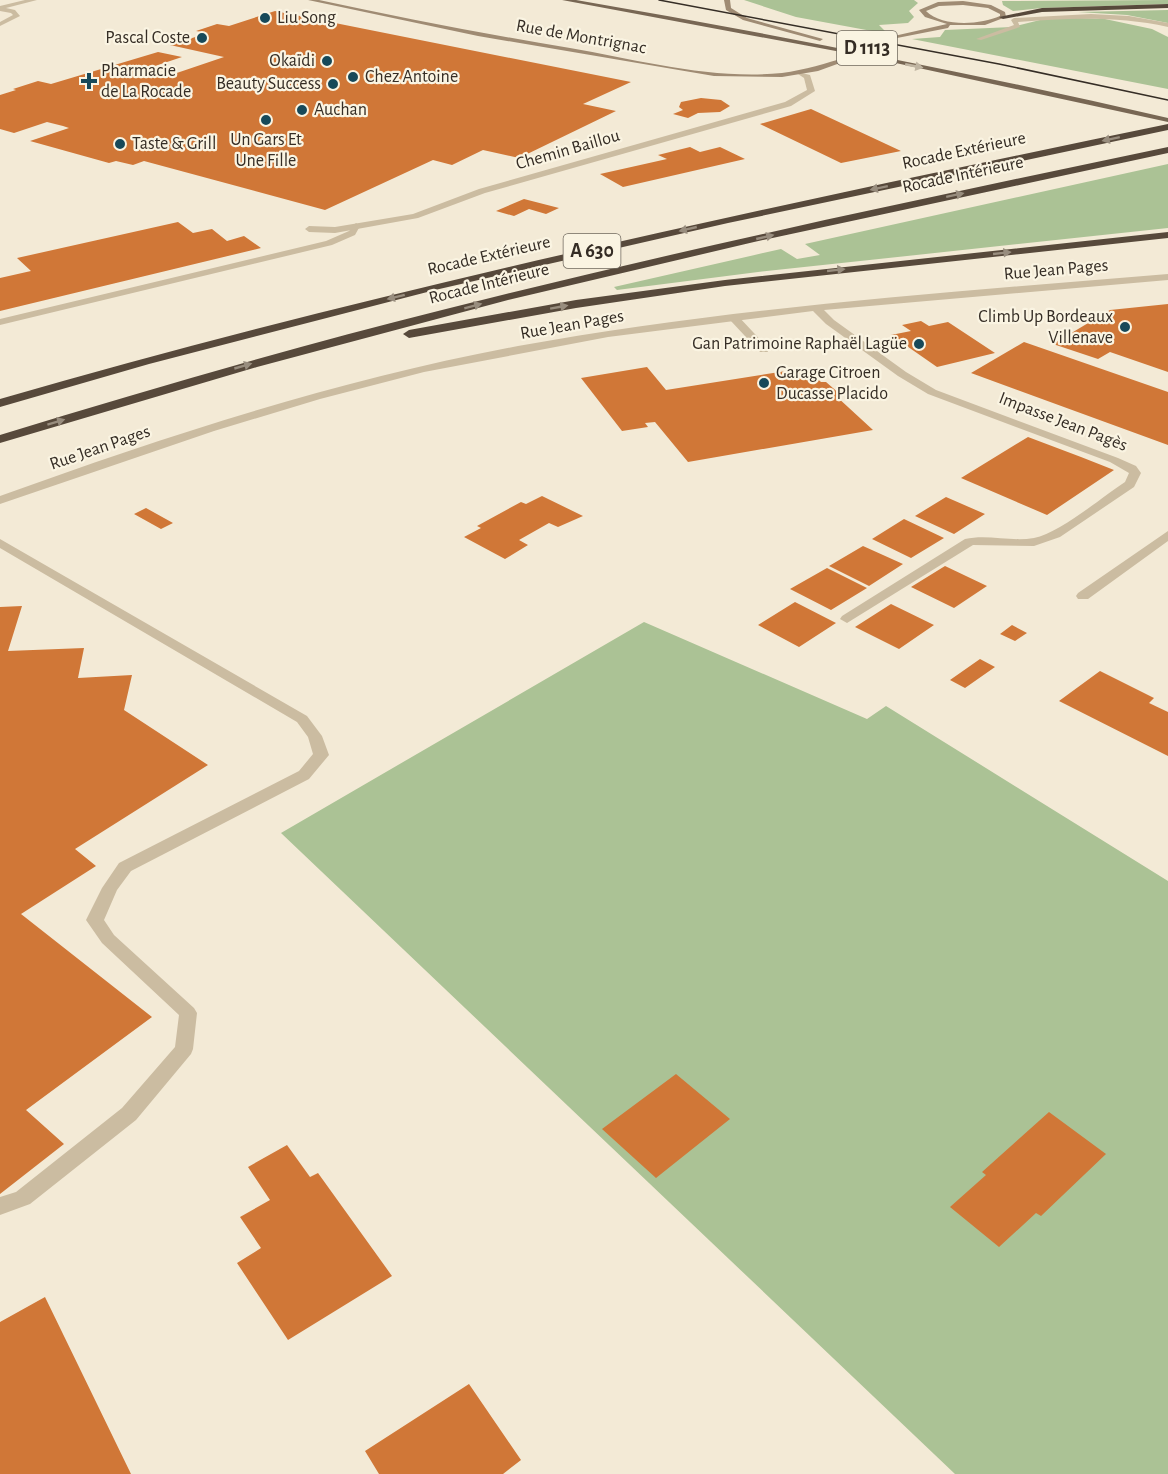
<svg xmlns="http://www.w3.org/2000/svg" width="1168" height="1474" viewBox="0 0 1168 1474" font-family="'Alegreya Sans',sans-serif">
<rect width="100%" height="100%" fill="#f3ead6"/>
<path fill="#abc295" d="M744,0H914L918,3L909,11L914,17L908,23L879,25L888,34L796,17Z
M1168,0V4L1042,8L1013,11L1003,5L1002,1Z
M1168,10V23L1127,15L1078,12Z
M1052,17L1105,19L1152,29L1168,37V89L912,39L940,37L945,30L1012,27Z
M1168,164V228L758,272L617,290L614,287L781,249L797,259L820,255L805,244Z
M644,622L867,719L886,706L1168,881V1474H955L281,833Z"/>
<path fill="#d07737" d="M275,11L495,55L631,82L583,104L616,111L519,158L483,150L452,165L433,160L325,210L144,161L133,165L116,161L109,163L30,141L69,128L63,126L47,122L14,133L0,129V95L16,90L13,89L38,81L51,84L158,52L182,57L137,72L162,78L224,57L170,45L208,33L196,31L217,24L229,26Z
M701,98L721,100L730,106L720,112L698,113L688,118L673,114L683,110L679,107L681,102Z
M811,109L901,151L841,163L760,124Z
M690,147L700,152L720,147L745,159L623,187L600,174L667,159L658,155Z
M524,199L559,208L546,214L529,209L514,216L496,211Z
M178,222L193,233L212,229L227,241L244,236L261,248L0,311V278L31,271L17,258Z
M1168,304V372L1110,352L1098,359L1053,344L1110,310Z
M921,321L929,326L948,322L995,353L937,367L891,335L911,331L902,325Z
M1024,342L1168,392V445L971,373Z
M647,367L666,390L805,368L821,382H826L841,395L836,396L873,430L688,462L655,422L645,423L648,427L622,431L581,378Z
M1028,437L1081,457L1114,470L1047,515L961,478Z
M542,496L583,516L558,527L549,523L519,540L528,545L505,559L464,537L481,528L477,526L521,502L526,504Z
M946,497L985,514L954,534L915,516Z
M146,508L173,523L161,529L134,514Z
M904,519L944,538L911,558L872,539Z
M863,546L903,564L869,586L829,566Z
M945,566L987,586L954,608L911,587Z
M827,568L867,588L831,610L790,589Z
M795,602L836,623L799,647L758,625Z
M891,604L934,625L899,649L855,627Z
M22,606L8,651L84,648L78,678L132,675L124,710L208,765L75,849L96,866L21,914L152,1017L26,1110L64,1144L0,1194V607Z
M1012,625L1027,633L1015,641L1000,634Z
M980,659L995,667L965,688L950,680Z
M1100,671L1154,698L1149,703L1168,712V756L1059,701Z
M676,1074L730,1119L656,1178L602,1129Z
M1049,1112L1106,1154L1041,1216L1036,1213L999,1247L950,1207L986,1175L982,1172Z
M287,1145L310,1177L318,1173L392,1276L288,1340L237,1263L261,1248L240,1217L270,1200L248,1167Z
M45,1297L131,1474H0V1322Z
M469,1384L521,1460L503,1474H379L365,1451Z"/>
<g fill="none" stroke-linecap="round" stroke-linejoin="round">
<path stroke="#cdc4b3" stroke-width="7" stroke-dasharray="7 4" stroke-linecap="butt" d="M848,59L897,36"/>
<path fill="#cbbca1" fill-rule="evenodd" d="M25,0H37L6,8L15,10L20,16L0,26V22L13,15L11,13L0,11V6Z
M1091,14L1129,16L1168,23V27C1118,16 1069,18 1018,22L1020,27L981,40L976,39L1014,25L1011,20L1014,18Z
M356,223L360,226L355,235L332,245L0,325V319L326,241L349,231Z
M730,316H738L768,348V352H760L730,320Z
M0,539L307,716L322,736L329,755L309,779L131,871L117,890L104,920L114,935L194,1008L197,1013L193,1049L191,1054L136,1120L30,1204L0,1215V1197L16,1192L122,1108L175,1047L179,1015L102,943L86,920L102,888L119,863L299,771L313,754L308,737L297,722L0,548Z"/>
<path fill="#cbbca1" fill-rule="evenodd" d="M798,72L810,75L815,91L791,106L485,193L418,218L335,233L309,232L305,229L309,226L335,227L413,214L479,189L785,102L807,90L804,78L798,74Z
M1168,274V280L824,310L834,320L906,372L936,390L1118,458L1136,466L1141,473L1134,487L1060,537L1034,546L973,545L847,623L840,619L842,616L965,539C988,534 1011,542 1034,538C1060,533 1102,497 1125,482L1129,473L1110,462L928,394L898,376L826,324L813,311L608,337L424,372L320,399L214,431L0,504V496C169,435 341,379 518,346C733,307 951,292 1168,274Z
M1168,531V541L1088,599H1078L1076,596L1078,593Z"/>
<path fill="#9f8b73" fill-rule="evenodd" d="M308,0H319C402,18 486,34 570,48C639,60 711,80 782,73C805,70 826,63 848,57L851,59L818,71L782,77L714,76L478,36Z
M724,0H730L731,8L747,18L823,39L820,41L743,20L726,10Z
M963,1L991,5L1005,12L1006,17L985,25H950L948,28L897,38L894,36L947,24L925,17L919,10L938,2ZM963,5L988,8L1000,14V16C980,25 942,27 926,11L939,6Z"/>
<path fill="#786754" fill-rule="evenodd" d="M562,0H576C774,34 972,73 1168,118V122L868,57Z"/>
<path fill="#57493b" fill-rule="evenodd" d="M1168,4V8L1042,12L1003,19L999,17L1042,8Z
M1168,124V130L728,223L435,290L149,364L0,407V399C386,287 775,206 1168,124Z
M1168,147V153L754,242L508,300L257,367L0,443V435C147,390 294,347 442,310C683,249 925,198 1168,147Z
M1168,232V238L725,286L576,308L409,338L403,334L409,330L576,300L725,280Z"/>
<path stroke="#352d25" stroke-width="1.5" d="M659,0L999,64L1168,100"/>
</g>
<defs><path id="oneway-solid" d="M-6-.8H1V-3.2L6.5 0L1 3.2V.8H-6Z" transform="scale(1.5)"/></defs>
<use fill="#c0b5a2" href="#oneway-solid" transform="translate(914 66) rotate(11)"/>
<g fill="#988d7e">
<use href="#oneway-solid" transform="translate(1111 139) rotate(168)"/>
<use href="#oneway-solid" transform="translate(879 188) rotate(168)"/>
<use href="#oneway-solid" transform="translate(955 195) rotate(-12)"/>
<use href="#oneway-solid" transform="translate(688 229) rotate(167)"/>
<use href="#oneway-solid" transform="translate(765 237) rotate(-13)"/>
<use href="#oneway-solid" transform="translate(1002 253) rotate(-6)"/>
<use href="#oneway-solid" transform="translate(836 270) rotate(-6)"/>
<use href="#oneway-solid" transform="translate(396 297) rotate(166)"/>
<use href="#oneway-solid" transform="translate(473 306) rotate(-15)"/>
<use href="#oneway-solid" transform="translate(559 307) rotate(-10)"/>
<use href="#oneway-solid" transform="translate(243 366) rotate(-16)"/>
<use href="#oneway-solid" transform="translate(56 422) rotate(-17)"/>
</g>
<g fill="#174959" stroke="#faf4e2" stroke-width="2">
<circle cx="265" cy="18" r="6"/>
<circle cx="202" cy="38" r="6"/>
<circle cx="327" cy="61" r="6"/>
<circle cx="353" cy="77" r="6"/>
<path d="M86 72h6v6h6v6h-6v6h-6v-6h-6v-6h6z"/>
<circle cx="333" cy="84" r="6"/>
<circle cx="302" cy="110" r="6"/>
<circle cx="266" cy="120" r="6"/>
<circle cx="120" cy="144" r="6"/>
<circle cx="1125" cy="327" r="6"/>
<circle cx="919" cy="344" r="6"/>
<circle cx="764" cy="383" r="6"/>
</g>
<g text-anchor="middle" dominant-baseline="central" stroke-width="4.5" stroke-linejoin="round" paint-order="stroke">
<g font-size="18" fill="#352d25" stroke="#faf4e2" text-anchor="start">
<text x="277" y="18">Liu Song</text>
<text x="190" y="38" text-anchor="end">Pascal Coste</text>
<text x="315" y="61" text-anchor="end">Okaïdi</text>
<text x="101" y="71">Pharmacie<tspan x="101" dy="21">de La Rocade</tspan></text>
<text x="365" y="77">Chez Antoine</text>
<text x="321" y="84" text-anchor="end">Beauty Success</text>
<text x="314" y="110">Auchan</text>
<text x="266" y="140" text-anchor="middle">Un Gars Et<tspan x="266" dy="21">Une Fille</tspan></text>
<text x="132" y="144">Taste &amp; Grill</text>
<text x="1113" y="317" text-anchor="end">Climb Up Bordeaux<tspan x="1113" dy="21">Villenave</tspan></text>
<text x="907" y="344" text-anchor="end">Gan Patrimoine Raphaël Lagüe</text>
<text x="776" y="373">Garage Citroen<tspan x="776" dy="21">Ducasse Placido</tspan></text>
</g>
<g font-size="18" fill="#352d25" stroke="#faf4e2">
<text transform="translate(581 37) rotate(10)">Rue de Montrignac</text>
<text transform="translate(568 150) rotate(-16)">Chemin Baillou</text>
<text transform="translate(964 151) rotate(-12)">Rocade Extérieure</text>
<text transform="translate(963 175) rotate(-12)">Rocade Intérieure</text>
<text transform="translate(489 256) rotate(-13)">Rocade Extérieure</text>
<text transform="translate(1056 270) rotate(-5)">Rue Jean Pages</text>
<text transform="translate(489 284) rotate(-14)">Rocade Intérieure</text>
<text transform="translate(572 325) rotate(-10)">Rue Jean Pages</text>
<text transform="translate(1063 422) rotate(21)">Impasse Jean Pagès</text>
<text transform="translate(100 448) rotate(-19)">Rue Jean Pages</text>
</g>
<g fill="#faf4e2" stroke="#70695e" stroke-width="1.5">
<rect x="837" y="31" width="60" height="34" rx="4.5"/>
<rect x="563.5" y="234" width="57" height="34" rx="4.5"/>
</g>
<g font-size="20" font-weight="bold" fill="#352d25">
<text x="867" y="48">D 1113</text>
<text x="592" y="251">A 630</text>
</g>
</g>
</svg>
